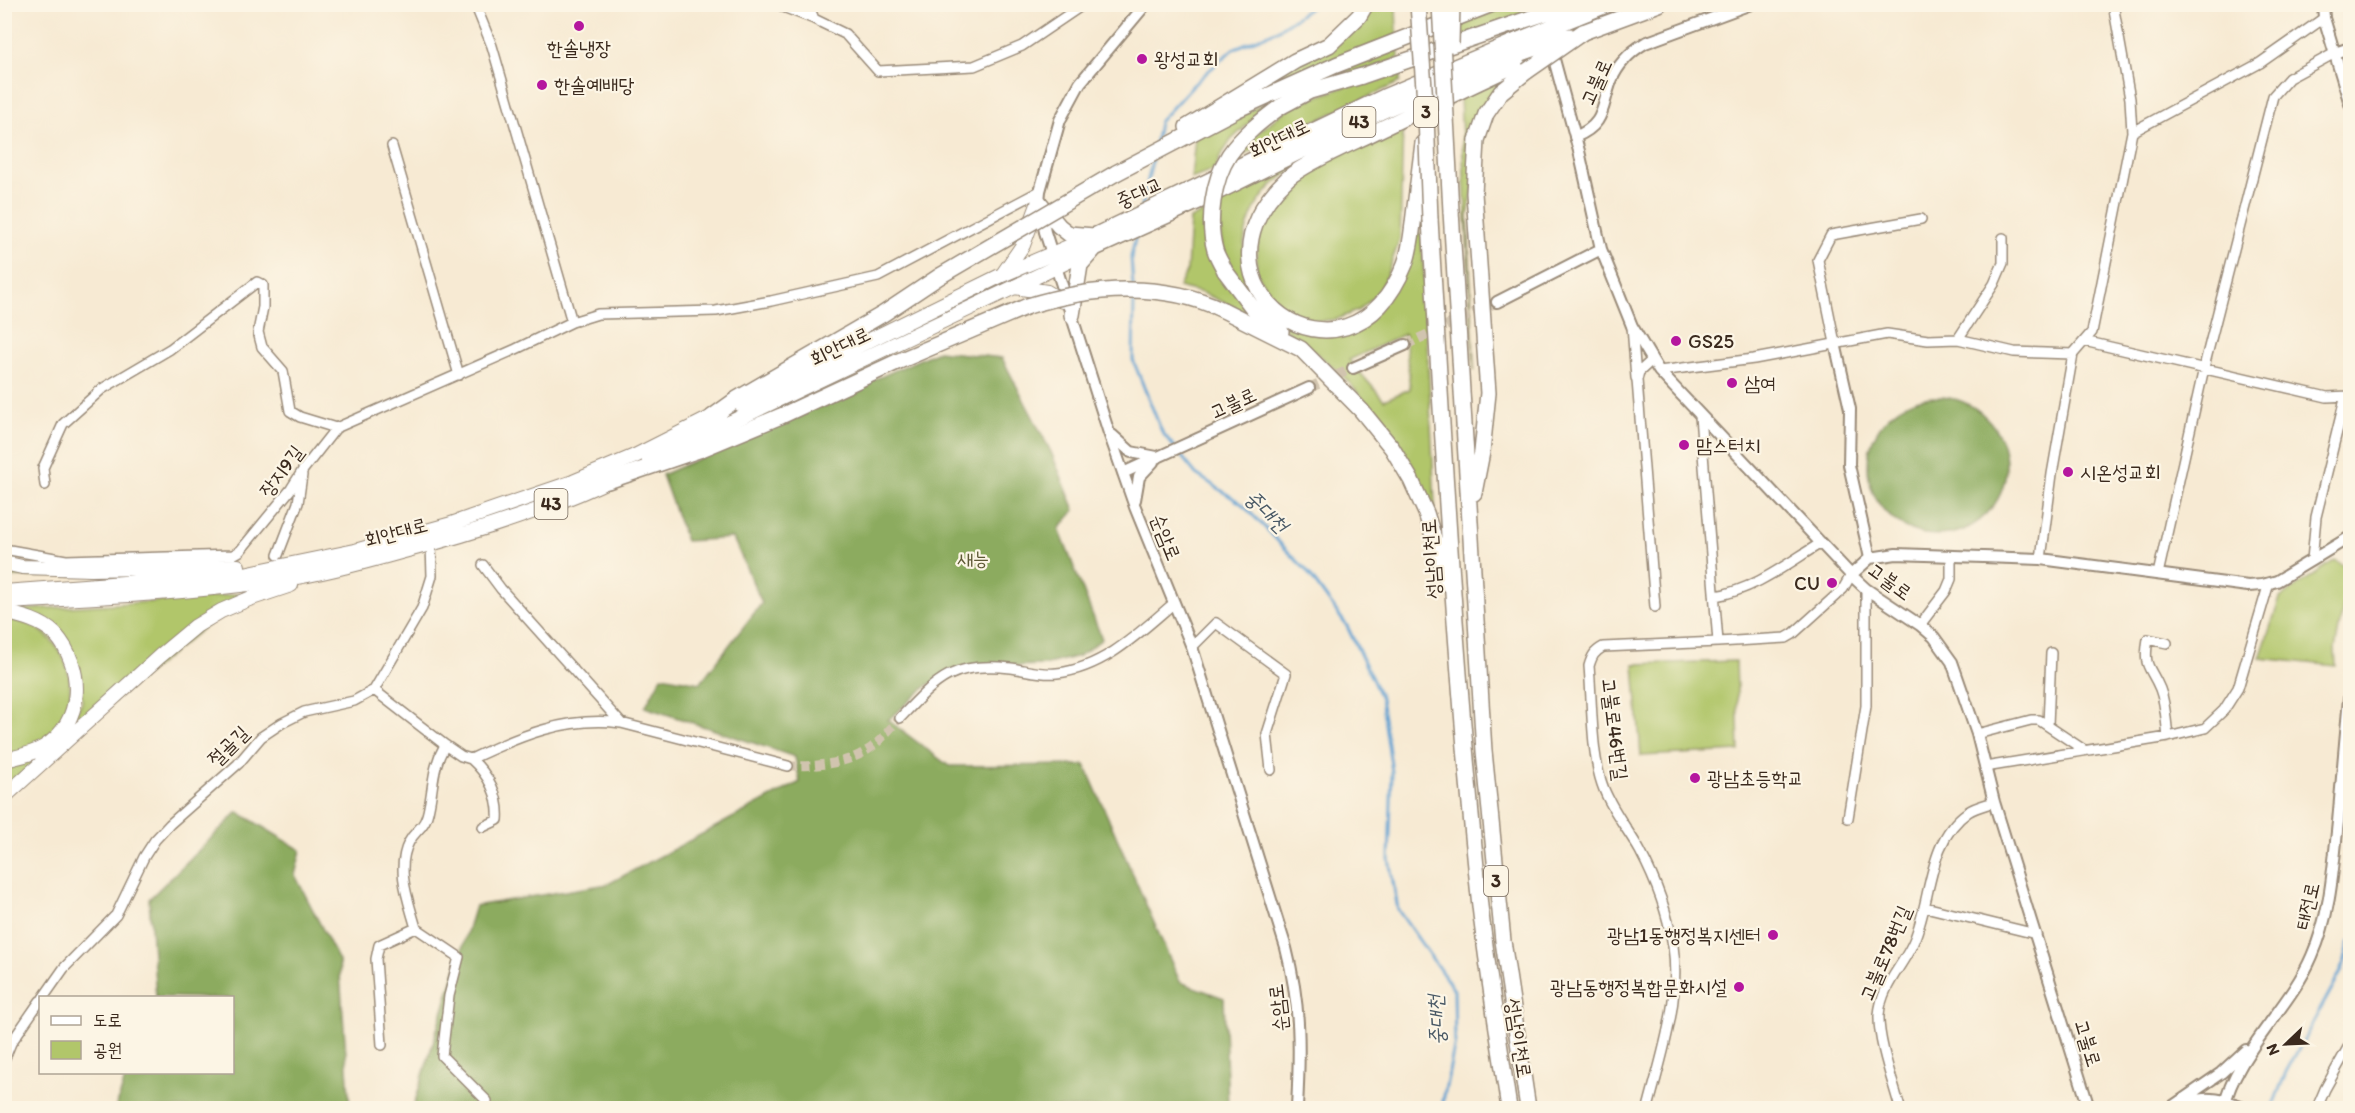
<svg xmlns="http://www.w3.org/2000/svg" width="2355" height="1113" viewBox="0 0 2355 1113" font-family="Itim,'Poor Story',sans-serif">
<rect width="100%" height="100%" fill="#fcf5e5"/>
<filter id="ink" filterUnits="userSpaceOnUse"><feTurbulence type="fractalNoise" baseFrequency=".0167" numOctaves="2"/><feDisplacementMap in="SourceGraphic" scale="12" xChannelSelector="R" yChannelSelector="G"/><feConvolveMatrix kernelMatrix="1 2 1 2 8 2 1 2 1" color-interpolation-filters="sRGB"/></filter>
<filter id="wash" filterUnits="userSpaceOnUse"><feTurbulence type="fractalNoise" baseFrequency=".008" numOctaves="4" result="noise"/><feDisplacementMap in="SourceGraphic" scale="24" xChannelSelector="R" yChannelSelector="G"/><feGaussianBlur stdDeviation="1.35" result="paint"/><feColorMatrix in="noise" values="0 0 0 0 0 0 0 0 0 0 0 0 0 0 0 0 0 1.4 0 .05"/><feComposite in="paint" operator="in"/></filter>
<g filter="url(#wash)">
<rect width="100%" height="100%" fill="#f7ead3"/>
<path fill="#b1c66a" stroke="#767844" stroke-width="1.5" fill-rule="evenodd" d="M1382,5H1396L1397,35L1246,99L1362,12Z
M1515,5H1531L1533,12L1457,38V24Z
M1398,44L1399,58L1260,113L1231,140L1220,157L1215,170L1191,179L1195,138L1271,100Z
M1400,67V82L1236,158L1250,139L1291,106Z
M1515,71L1488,104L1468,216L1474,371L1460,97Z
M1403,123L1400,239L1381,290L1359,310L1337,319L1321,321L1300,317L1274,303L1256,271L1259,227L1288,187L1314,168Z
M1330,147C1311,159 1284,173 1269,189C1229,231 1236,303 1294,325C1300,328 1309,333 1315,333C1331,333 1350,325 1365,322L1419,232L1422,236L1435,507H1429C1405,466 1383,423 1353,387C1306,333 1229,311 1220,231C1219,220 1221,209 1221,198L1271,173ZM1405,334L1410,389L1384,400L1349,360Z
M1206,211L1249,314L1203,293L1179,287L1187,270L1190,219Z
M2335,560L2350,570L2335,649L2336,666L2260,658L2280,598Z
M4,568L84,575L5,577Z
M246,593L5,790V765L58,743L82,702L81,676L75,656L18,610L196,599Z
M4,619C41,621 68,649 70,685C71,697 70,711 64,722C59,729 44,743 36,747C27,752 14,753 5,756Z
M1736,661L1739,751L1641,756L1634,664Z"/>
<path fill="#8cab5e" stroke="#646a3e" stroke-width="1.5" d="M938,351L1002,358L1051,452L1075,510L1059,529L1102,639L1079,656L1044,665L965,667L928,685L888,720L949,766L1085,765L1180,982L1224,998L1228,1108H413L475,906L608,884L800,782L795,757L645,707L662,676L700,683L762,603L733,538L686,541L662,475Z
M1868 466a69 69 0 1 1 138 0a69 69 0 1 1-138 0Z
M238,812L301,850L295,875L339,961L350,1108H116L127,1073L232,1072V998L156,997L149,899Z"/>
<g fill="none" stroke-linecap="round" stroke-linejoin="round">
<path stroke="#5ea0d1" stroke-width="3" d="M1155,145L1159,122L1193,85L1233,49L1276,31L1316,4
M1142,207L1152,161
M1133,287L1131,257L1136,234
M1134,296L1133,360L1162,432L1196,474L1242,504L1306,570L1347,626L1381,698L1392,772L1389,859L1398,910L1454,990L1455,1042L1443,1101L1444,1108
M2272,1108L2286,1072L2342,970L2350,941"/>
</g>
</g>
<g filter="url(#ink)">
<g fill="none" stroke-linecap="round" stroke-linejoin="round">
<path stroke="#d1c4af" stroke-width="9" stroke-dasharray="9 4.5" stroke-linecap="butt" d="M788,766C813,766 844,765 866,751C879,744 890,728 900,718"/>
<path stroke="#d1c4af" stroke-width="10" stroke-dasharray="10 5" stroke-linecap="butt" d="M1405,345L1497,302
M1309,388L1353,368"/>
<g stroke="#998a78" stroke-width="12">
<path id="minor" d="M475,4L492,46L572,322L598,314L716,311L771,301L878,277L1040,191
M782,4L783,7L814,19
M808,4L814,19L845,34L878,71L974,66L1022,46L1084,4
M2132,132L2260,63L2324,18
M392,146L459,375
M2003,238V263L1994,284L1958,339L2014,352L2073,354
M1632,326L1636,378
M2084,341L2327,397L2349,396
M1835,343L1818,260L1831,235L1921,219
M1652,360L1639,372L1637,380L1655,607
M1659,371L1754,359L1887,334L1928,340L1958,339
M45,485L43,468L63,424L102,389L170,349L257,282L263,285V307L258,332L262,347L283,371L290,411L300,417L336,428
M4,549L66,560L233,555L240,551L291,489L303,470L336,428L516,349L572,322
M278,555L298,503L302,475
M2041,559L2052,474L2073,354L2092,332L2132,132L2130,99L2113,4
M2312,560L2316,517L2344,403L2350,395
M483,565L501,589L621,723
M2158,574L2206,359L2273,96L2289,78L2335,53
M1715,596C1754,590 1788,563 1821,543
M1920,625L1946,591L1951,579V556
M1718,642L1786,638L1793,634L1843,589L1851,575
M2167,643L2148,639C2143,669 2150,665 2160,689C2166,704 2166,722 2168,737
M1192,647L1216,623L1286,674L1267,734L1271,770
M374,690L445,745C432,768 434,783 429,807C425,830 417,827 409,842C395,869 409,902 416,928L379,945L376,959L382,1045
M900,718C937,679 953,661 1011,668C1025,670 1043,675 1057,673C1104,668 1140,632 1174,603
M2048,725L2051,653
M1977,734L2031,720H2039L2084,750
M445,745L461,756L471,759C519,736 567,716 621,723L788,766
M471,759C488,774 500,796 498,820L483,827
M1985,767L2168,737L2205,728L2224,710L2238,688L2269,583
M1848,818L1866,706V589
M1925,907L2036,934
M416,928L459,957L449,996L442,1056L487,1101L486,1108
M43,998L64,968L116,915L144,857L155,840L170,824L238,764L261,737L282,723L304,712L354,701L374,690L422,608L432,576L431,544
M4,1060L11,1043L40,1001
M1648,1108C1661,1057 1681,1000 1673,946C1668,914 1656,881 1640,851C1628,829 1610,808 1602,784C1591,753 1592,699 1589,666C1592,656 1594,652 1603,647L1718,642L1700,416
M1900,1108C1893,1082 1878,1041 1879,1015C1881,987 1901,968 1912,945C1932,904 1926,841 1968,812C1975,807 1985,805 1994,802
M2317,1108L2325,1089L2350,1044"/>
</g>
<g stroke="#998a78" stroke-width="14">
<path id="tertiary" d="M1146,4L1080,83L1060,120L1040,191L1039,202L1045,232L1108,430L1135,507L1192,647L1286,948C1301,1006 1300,1049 1297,1108
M1539,4L1579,151L1601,249
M2323,4L2324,18L2350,104
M2335,53L2350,48
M1575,137C1606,124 1601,108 1611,81C1618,64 1630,52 1645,43L1751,4
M1497,302L1601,249L1632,326L1659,371L1851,575L1866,589L1920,625L1934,637L1952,662L1977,734L1994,802L2089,1108
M1835,343L1850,409L1849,465L1870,558
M1353,368L1405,345
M1112,435L1131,452L1157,457
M1123,473L1309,388
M1135,500L1139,477L1153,462
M1851,575L1870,558L1896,554L2041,559L2248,586L2262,585L2277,581L2350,537
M2186,1102C2208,1095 2226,1100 2246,1108
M2173,1106L2221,1073L2246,1050
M2224,1108C2234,1055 2290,1008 2312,956C2331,913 2333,868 2338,822C2342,777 2346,732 2350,687"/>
</g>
<g stroke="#998a78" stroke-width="16">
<path id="primary" d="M1003,274L1023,245L1039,202
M1015,287L1047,292L1062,301
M740,404L1002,275L1094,236
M649,461L1092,250
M4,563L22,567L91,569L238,566
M4,592L244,574L355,551L448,525L573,482L635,456L720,413
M4,602C98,597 192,593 285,579C325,573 365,562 404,551C477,532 550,509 618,476
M4,612C21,616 42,621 55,634C85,667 84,723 44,747C32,754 18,757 4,760
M4,797L160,656L196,626L221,611L249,599L291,585"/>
</g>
<g stroke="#998a78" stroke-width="18">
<path id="trunk" d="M1576,17L1609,4
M1583,32L1659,4
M1280,107L1310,91L1362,76L1513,24
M1187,127L1295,61L1329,45L1359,16L1366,4
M1423,143C1420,167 1417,191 1414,215C1412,231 1411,248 1405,264C1347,409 1173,285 1288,178C1305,163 1347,145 1368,135C1420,110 1472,85 1524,61
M1116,173L1236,110L1336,65L1492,4
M1039,202L1059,226L1069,234L1094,236L1384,97L1519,40
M1451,211L1484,751L1503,941L1528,1108
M1430,219C1443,448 1456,678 1480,906C1488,974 1499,1041 1509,1108
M1225,271L1252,307L1281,332
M1223,310L1301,349L1361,410L1392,448L1411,480L1426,513L1448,584
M1072,315L1080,265L1095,248L1201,200L1380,112L1477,69L1513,56
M712,417L737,399L883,314L940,276
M608,481L699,450L781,416L899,361L1028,306
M1474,493L1482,452L1488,393L1474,193L1477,140L1486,114L1501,92L1527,71"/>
</g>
<use href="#minor" stroke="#fff" stroke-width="9"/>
<use href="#tertiary" stroke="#fff" stroke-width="10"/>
<use href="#primary" stroke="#fff" stroke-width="14"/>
<use href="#trunk" stroke="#fff" stroke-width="15"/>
<g stroke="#998a78" stroke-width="18" stroke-linecap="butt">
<path id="trunk-bridge" d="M1418,4L1426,116L1430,219
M1440,4L1451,211
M1513,24L1573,4
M1519,40L1576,17
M1451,44L1452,4
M1521,53L1569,36
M1527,71L1583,32
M1225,271C1222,264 1217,257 1215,250C1207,221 1213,180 1229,155C1242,136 1261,121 1280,107
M940,276L1116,173
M1028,306C1089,287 1164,281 1223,310"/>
</g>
<use href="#trunk-bridge" stroke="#fff" stroke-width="15"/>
</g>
</g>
<g fill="#b5179e" stroke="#fcf5e5" stroke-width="2">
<circle cx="579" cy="26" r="6"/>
<circle cx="1142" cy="59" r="6"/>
<circle cx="542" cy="85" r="6"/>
<circle cx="1676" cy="341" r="6"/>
<circle cx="1732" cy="383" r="6"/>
<circle cx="1684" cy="445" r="6"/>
<circle cx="2068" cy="472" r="6"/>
<circle cx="1832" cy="583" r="6"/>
<circle cx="1695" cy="778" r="6"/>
<circle cx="1773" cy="935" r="6"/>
<circle cx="1739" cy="987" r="6"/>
</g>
<g text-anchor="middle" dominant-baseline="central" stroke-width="4.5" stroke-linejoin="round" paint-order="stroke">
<g fill="#fcf5e5" stroke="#75675a" stroke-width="1.5">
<rect x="1414" y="97" width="24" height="30" rx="4.5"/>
<rect x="1342.5" y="107" width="33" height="30" rx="4.5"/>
<rect x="534.5" y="489" width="33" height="30" rx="4.5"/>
<rect x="1484" y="866" width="24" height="30" rx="4.5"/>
</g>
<g font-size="18" font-weight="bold" fill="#3b2a1e">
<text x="1426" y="112">3</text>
<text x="1359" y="122">43</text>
<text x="551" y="504">43</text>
<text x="1496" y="881">3</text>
</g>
<g font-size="20" fill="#3b2a1e" stroke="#fcf5e5" text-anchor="start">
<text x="579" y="48" text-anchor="middle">한솔냉장</text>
<text x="1154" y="59">왕성교회</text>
<text x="554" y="85">한솔예배당</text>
<text x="1688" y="341">GS25</text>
<text x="1744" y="383">삼여</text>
<text x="1696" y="445">맘스터치</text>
<text x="2080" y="472">시온성교회</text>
<text x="1820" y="583" text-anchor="end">CU</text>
<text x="1707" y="778">광남초등학교</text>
<text x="1761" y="935" text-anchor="end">광남1동행정복지센터</text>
<text x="1727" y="987" text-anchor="end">광남동행정복합문화시설</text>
</g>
<g font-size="20" fill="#3b2a1e" stroke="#fcf5e5">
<text transform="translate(1596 82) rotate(-66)">고불로</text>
<text transform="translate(1279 138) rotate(-26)">회안대로</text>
<text transform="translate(1139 192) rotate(-25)">중대교</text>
<text transform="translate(840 346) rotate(-26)">회안대로</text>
<text transform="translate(1233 403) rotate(-25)">고불로</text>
<text transform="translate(281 471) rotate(-53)">장지9길</text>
<text transform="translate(396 532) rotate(-15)">회안대로</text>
<text transform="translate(1166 537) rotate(68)">순암로</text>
<text transform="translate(1431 559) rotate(-94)">성남이천로</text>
<text transform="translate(1890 581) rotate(36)">고불로</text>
<text transform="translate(1615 729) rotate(83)">고불로46번길</text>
<text transform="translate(228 746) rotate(-45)">절골길</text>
<text transform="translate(2307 906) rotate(-77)">태전로</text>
<text transform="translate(1885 953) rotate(-67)">고불로78번길</text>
<text transform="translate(1278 1008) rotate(-97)">순암로</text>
<text transform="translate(1519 1038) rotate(81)">성남이천로</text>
<text transform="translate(2088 1043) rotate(73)">고불로</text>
</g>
<g font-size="20" fill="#5e5935" stroke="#fcf5e5">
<text x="973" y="558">새능</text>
</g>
<g font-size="21" font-style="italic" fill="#495966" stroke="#fcf5e5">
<text transform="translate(1267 511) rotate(44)">중대천</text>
<text transform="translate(1436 1020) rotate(-93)">중대천</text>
</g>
</g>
<rect width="2355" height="1113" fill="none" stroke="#fcf5e5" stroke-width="24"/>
<rect x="39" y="996" width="195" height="78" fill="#fcf5e5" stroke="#afa495" stroke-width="1.5"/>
<rect x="51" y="1016" width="30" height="9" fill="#ffffff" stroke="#afa495" stroke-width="1.5"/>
<text x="93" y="1026" font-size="18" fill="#3b2a1e">도로</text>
<rect x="51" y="1041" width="30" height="18" fill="#b1c66a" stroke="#afa495" stroke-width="1.5"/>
<text x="93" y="1056" font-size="18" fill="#3b2a1e">공원</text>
<g transform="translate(2286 1044) rotate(247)" stroke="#fcf5e5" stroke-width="4.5" paint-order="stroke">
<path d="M0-4.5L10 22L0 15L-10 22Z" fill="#3b2a1e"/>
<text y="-9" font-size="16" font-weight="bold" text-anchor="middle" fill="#3b2a1e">N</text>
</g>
</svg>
